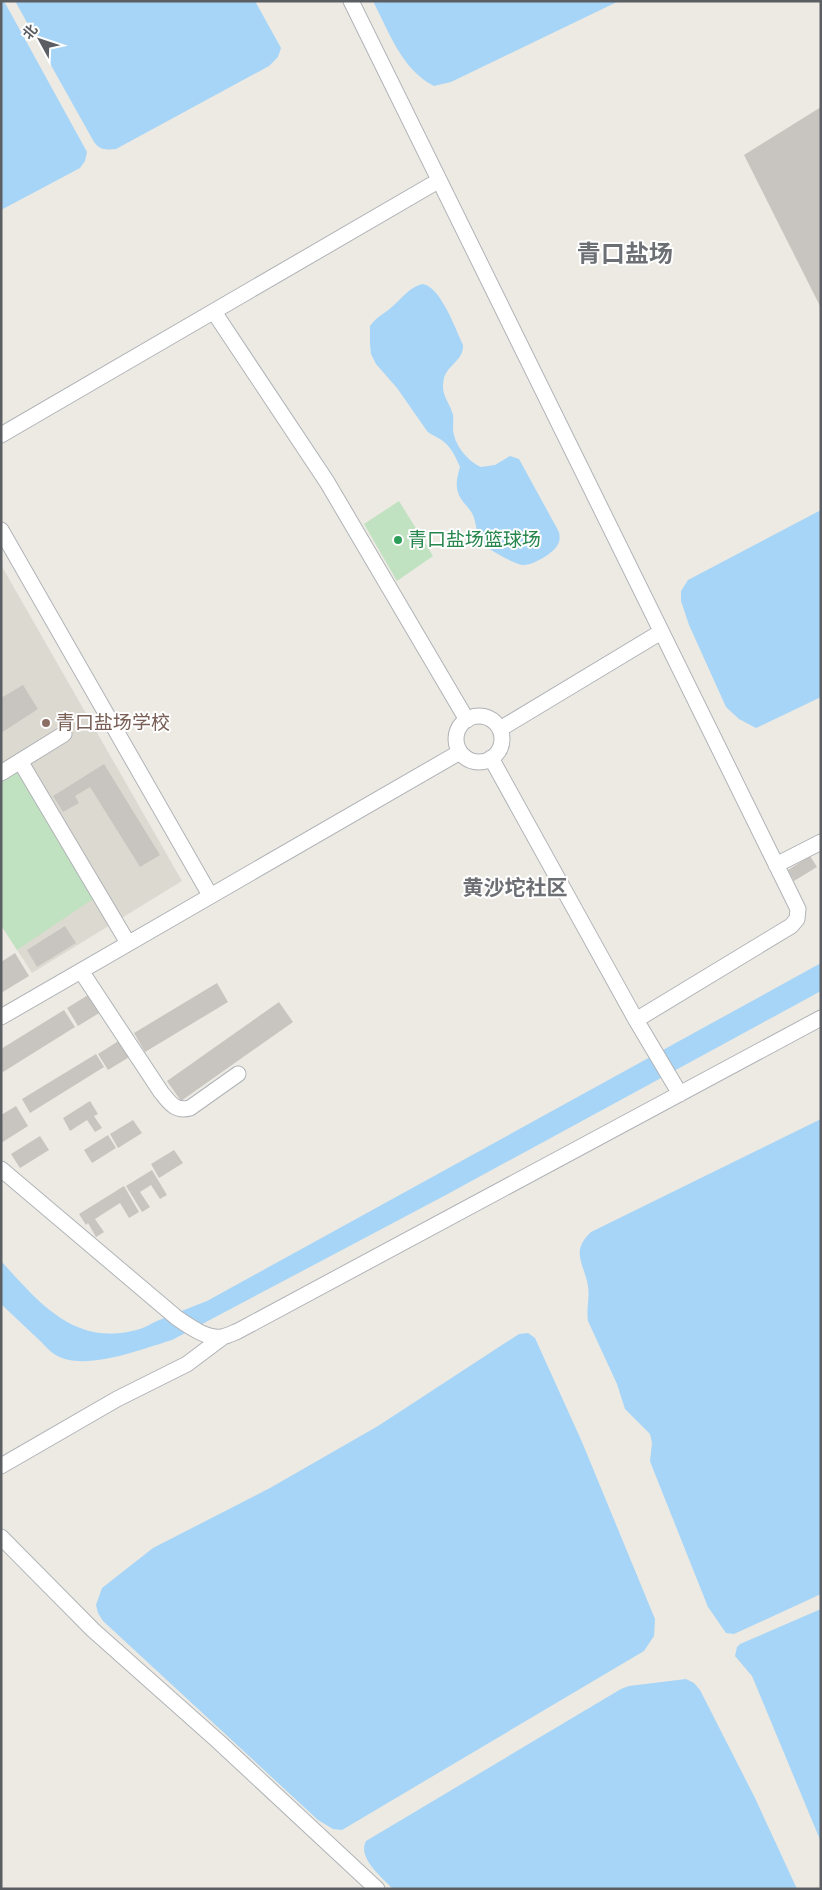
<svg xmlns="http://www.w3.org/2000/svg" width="822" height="1890" viewBox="0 0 822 1890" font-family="Signika,'Noto Sans SC',sans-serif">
<rect width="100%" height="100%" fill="#eceae3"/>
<path fill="#dcd9d1" d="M1,565L182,881L32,973L1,925Z"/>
<path fill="#c1e2c1" d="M399,501L433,556L397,581L364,524Z
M11,773H16L22,779L93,899L17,950L1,925V779Z"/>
<path fill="#a7d5f7" d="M1,1H4L87,152L85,161L80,168L1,210Z
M15,1H255L281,48L278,57L269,66L116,149C106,150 100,150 94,142Z
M373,1H619L451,82L434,86C402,70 389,32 373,1Z
M422,284C440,285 456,330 463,345C464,360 448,365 444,378C440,396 449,400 453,415C454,422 452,429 454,435C457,448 469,462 481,467L495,465L510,456L519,459L559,532C560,537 560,542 557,546C552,554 533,565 524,565C516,565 489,550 483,544C476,536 477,525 473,515C471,511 467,506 464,503C454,490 456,481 460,467C456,458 452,448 444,442C439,437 432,436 427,431L397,388L376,364L371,354L370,344V326C379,314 385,314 394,305C404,296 409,288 422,284Z
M821,510V697L756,728L739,719L726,707L689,625L681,601V591L688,580Z
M821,963V991L444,1196L172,1340C142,1349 82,1373 54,1354C48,1350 43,1343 37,1338C25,1327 13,1315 1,1304V1261C37,1300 72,1345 132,1331C140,1330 149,1325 157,1321C173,1314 190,1308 207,1301Z
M821,1119V1594L734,1634L726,1633L708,1607L653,1469L650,1461L652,1443L650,1434L625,1409L617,1384L588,1321C586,1309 590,1298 588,1286C584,1263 570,1252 591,1232Z
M528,1333L535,1338L582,1442L655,1619L654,1636L644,1651L342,1830L333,1829L318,1820L103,1621L98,1613L96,1605L102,1588L153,1548L270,1488L378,1426L519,1334Z
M821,1609V1842L752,1676L735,1656L737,1647L740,1644Z
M686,1679L694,1683L700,1690L755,1798L797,1889H393C382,1877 357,1858 366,1841L621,1689L629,1686Z"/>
<path fill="#c8c5c0" d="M821,107V308L744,155Z
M23,685L38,709L1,733V698Z
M104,764L160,855L140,867L90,787L75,796L79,803L63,812L53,796Z
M810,856L817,867L794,881L788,870Z
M65,926L76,943L37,967L27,950Z
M15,953L29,976L1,993V962Z
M217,983L228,1002L145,1052L134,1033Z
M93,992L104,1010L78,1026L67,1008Z
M279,1002L293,1022L181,1101L167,1081Z
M64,1010L75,1027L3,1072L1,1068V1049Z
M120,1040L131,1056L108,1070L98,1054Z
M96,1054L104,1067L30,1113L22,1099Z
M90,1101L98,1114L94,1116L102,1128L95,1132L87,1120L70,1131L63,1118Z
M16,1106L28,1126L1,1143V1115Z
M133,1120L142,1133L118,1148L110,1134Z
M108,1135L116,1148L92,1163L84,1150Z
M40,1136L49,1150L20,1168L11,1154Z
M174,1150L183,1163L159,1178L151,1164Z
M152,1170L167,1195L160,1199L151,1185L140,1192L150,1207L142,1212L126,1186Z
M124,1186L139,1212L129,1218L120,1203L95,1219L104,1232L96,1237L88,1223L86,1225L79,1214Z"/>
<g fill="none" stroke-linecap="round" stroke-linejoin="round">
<g stroke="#b0b3b7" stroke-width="17">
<path id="minor" d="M351,1L798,909L797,919L791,926L636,1020
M214,312L327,482L467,720
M1,435L438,181
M1,530L210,895
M456 739a23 23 0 1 1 46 0a23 23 0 1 1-46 0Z
M500,729L661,632
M491,758L636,1020L680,1094
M20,761L128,943
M1,773L64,734
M776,865L821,842
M81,971L161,1092C169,1102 175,1112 190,1108L238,1074
M1,1017L460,752
M1,1169L177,1318C189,1326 206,1339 222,1337C227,1336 233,1333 238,1331L821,1018
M1,1466L117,1399L187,1364L223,1337
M1,1537L93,1630L219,1742L377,1889"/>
</g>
<use href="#minor" stroke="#fff" stroke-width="15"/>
</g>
<circle fill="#2e9e5b" stroke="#fff" stroke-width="2" cx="398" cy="540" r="5"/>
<circle fill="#8d6e63" stroke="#fff" stroke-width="2" cx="46" cy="723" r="5"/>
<g text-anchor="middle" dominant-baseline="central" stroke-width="4" stroke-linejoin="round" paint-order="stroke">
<g font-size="19" fill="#27864d" stroke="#fff" text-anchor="start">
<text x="408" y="540">青口盐场篮球场</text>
</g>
<g font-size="19" fill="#785e54" stroke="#fff" text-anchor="start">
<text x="56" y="723">青口盐场学校</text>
</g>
<g font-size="21" font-weight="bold" fill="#6c7074" stroke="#fff">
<text x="515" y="888">黄沙坨社区</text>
</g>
<g font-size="24" font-weight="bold" fill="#6c7074" stroke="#fff">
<text x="625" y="254">青口盐场</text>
</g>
</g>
<rect width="822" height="1890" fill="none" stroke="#5b5e62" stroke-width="5"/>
<g transform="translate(40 40) rotate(310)" stroke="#ffffff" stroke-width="4" paint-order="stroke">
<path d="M0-4L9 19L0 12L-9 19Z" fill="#5b5e62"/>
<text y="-8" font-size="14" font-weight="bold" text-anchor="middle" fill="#5b5e62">北</text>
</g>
</svg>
